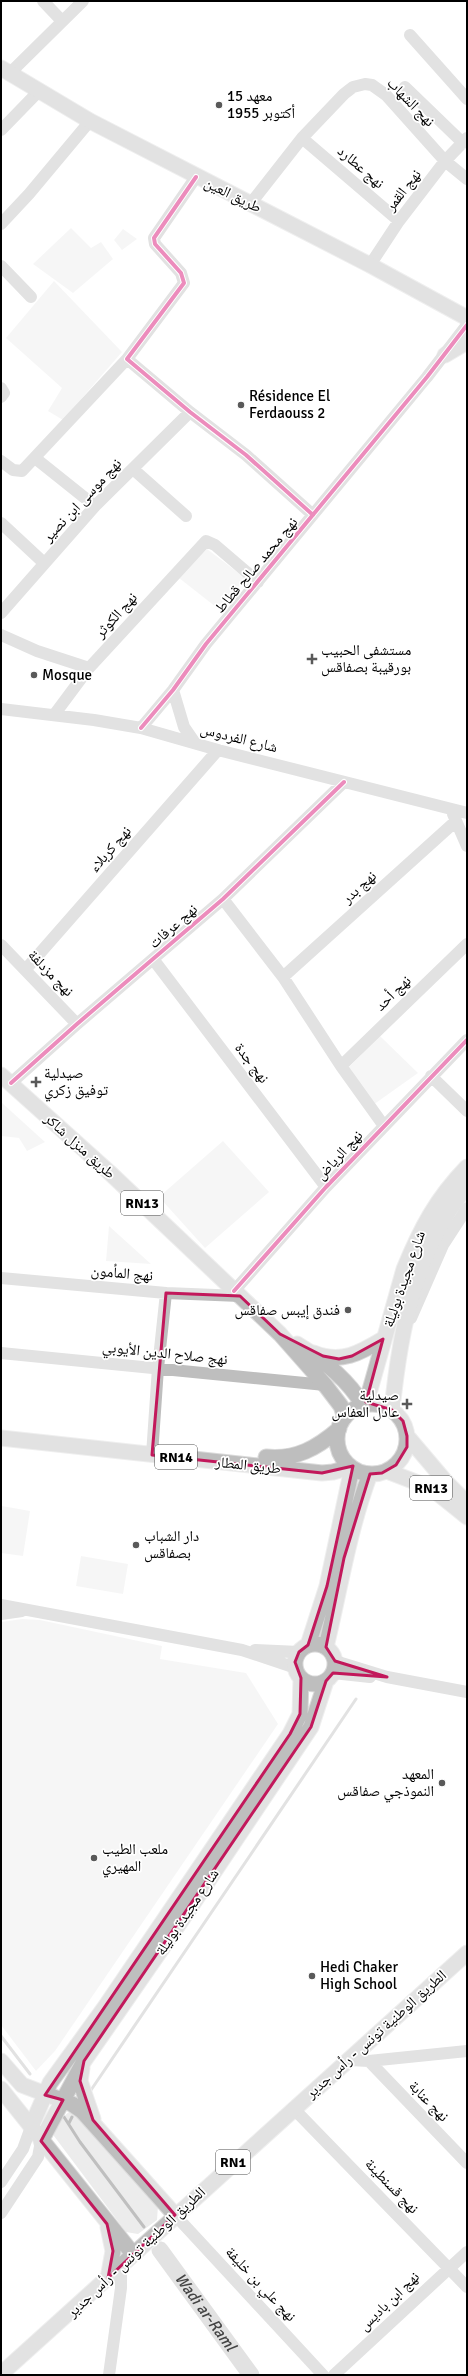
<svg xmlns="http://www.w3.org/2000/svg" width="468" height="2376" viewBox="0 0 468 2376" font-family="Signika,'Noto Naskh Arabic',sans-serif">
<rect width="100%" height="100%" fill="#fff"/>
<path fill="#ececec" d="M71,228L91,248L101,242L113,259L73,293L33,264Z
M123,229L137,239L122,250L114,240Z
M54,281L122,352L63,420L48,411L62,388L6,338Z
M207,549L245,578L221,611L179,578Z
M380,1036L418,1073L373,1105L349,1067Z
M1,1102L45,1142L27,1151L19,1138L1,1136Z
M223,1141L269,1192L205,1248L159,1197Z
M109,1226L151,1264L106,1261Z
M2,1506L30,1511L23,1556L1,1553Z
M81,1556L128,1564L123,1594L76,1586Z
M22,1619L40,1620L162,1646L160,1659L246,1673L278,1724L55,2051L36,2071L1,2025V1622Z
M69,2112L84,2122L158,2205L157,2220L138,2234L126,2232L54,2136C52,2125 61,2119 69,2112Z"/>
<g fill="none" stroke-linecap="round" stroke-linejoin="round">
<path stroke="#bfbfbf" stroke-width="3" d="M1,2036L30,2074
M89,2093L356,1699
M64,2117L80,2142L144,2227
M69,2123L72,2117"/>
<path stroke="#bfbfbf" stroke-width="17" id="s1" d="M160,2250L251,2375"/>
<g stroke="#dbdbdb" stroke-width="17">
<path id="major" d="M1,68L90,121L370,265L467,318
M445,355L467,342
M1,1075L109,1172L280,1334L325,1385L341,1406L345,1417
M297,1344C322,1359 348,1380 363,1405
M314,1353C341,1364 360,1353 383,1339
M366,1404L404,1269C421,1228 436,1199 467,1167
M337 1439a35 35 0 1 1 70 0a35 35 0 1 1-70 0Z
M392,1410C400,1330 415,1250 467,1186
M407,1436L446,1482L467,1503
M1,1438L322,1473L333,1472L351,1467
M266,1457C296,1460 317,1448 339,1429
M387,1471L431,1488L467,1517
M295 1664a20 20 0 1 1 40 0a20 20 0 1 1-40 0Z
M308,1645L327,1586L352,1468
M326,1647C340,1589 349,1530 370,1474
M1,2061L22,2085L72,2104L82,2111L175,2215
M82,2068L80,2081L93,2119
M1,2089L133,2254
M31,2127L50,2083L105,2007L290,1734L300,1714L301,1678
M41,2141L84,2061L190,1908L311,1727L326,1681
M108,2278L113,2251L108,2227
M1,2374L467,1953"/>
</g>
<path stroke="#bebebe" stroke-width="12" d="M43,1L62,21
M410,35L467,99
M9,74L83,1
M405,87L463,143
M1,130L38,92
M302,138L399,221
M196,177L154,238L155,244L181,273L184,283L127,359L190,412L246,455L313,515
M251,203L302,138L344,94L353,87L365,84L372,85L386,95L445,161L467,179
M1,224L29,194L90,121
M370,265L399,221L445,161L467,138
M1,266L31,297
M1,388L4,393L1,397
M35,458L95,506
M1,461L13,470L22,471L127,359
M133,469L186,516
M1,523L44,563
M1,613L95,506L190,412
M1,635L37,651L89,668
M173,690L184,727L195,743
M1,709L94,720L141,728L218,750L467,813
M54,715L89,668L206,541L215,545L258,582
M141,728L173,690L206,644L427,377L467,325
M453,814L467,846
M223,899L283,977L341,1066L384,1126
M1,945L77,1024
M153,959L326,1187
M26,969L218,750
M283,977L456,821
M341,1066L467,944
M431,1076L467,1111
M11,1083L77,1024L223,899L344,782
M1,1278L166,1293L240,1296
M234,1291L326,1187L467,1040
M411,1318L443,1245L467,1208
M1,1353L325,1385
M152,1455L158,1368L166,1293
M1,1605L242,1650L296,1668
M1,1614L22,1611
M255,1650L299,1652
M335,1661L387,1677L467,1692
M333,1673L370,1677
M350,2060L369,2061L467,2051
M369,2061L467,2163
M293,2108L467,2287
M1,2182L23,2149L31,2127
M1,2213L38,2157L41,2141
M175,2215L323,2375
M109,2375L121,2288V2265
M334,2375L467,2252"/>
<use href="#major" stroke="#bebebe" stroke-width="15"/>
<g stroke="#fff" stroke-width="6">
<path id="cycleway" d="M196,177L154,238L155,244L181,273L184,283L127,359L190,412L246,455L313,515
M141,728L173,690L206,644L427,377L467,325
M11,1083L77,1024L223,899L344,782
M234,1291L326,1187L467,1040"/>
</g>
<use href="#cycleway" stroke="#d6006c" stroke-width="4"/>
</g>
<path d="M0 0H468V2376H0ZM166,1293L240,1296L280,1334L323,1356L339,1359L352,1356L383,1339L366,1402L392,1410L403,1421L407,1436V1447L396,1465L382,1473L370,1474L344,1558L326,1647L335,1661L387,1677L333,1673L326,1681L311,1727L84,2061L80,2081L93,2120L175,2215L108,2278L113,2251L107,2224L41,2141L63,2100L45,2095L290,1734L300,1714L301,1678L295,1662L299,1652L308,1645L327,1586L353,1466L322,1473L152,1455Z" fill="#fff" fill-opacity=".55" fill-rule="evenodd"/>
<path fill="none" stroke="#c2185b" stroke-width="3" stroke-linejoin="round" d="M166,1293L240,1296L280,1334L323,1356L339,1359L352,1356L383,1339L366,1402L392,1410L403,1421L407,1436V1447L396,1465L382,1473L370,1474L344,1558L326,1647L335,1661L387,1677L333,1673L326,1681L311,1727L84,2061L80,2081L93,2120L175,2215L108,2278L113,2251L107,2224L41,2141L63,2100L45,2095L290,1734L300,1714L301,1678L295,1662L299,1652L308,1645L327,1586L353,1466L322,1473L152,1455Z"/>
<g fill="#595959" stroke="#fff" stroke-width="1.5">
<circle cx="219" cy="105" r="4"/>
<circle cx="241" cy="405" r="4"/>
<path d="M310 653h4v4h4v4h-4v4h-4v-4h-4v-4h4z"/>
<circle cx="34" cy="675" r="4"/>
<path d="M34 1076h4v4h4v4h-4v4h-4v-4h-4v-4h4z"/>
<circle cx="348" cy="1310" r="4"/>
<path d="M405 1398h4v4h4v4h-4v4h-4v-4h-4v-4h4z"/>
<circle cx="136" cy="1545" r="4"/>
<circle cx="442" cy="1783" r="4"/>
<circle cx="94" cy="1858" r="4"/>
<circle cx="312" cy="1976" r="4"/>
</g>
<g text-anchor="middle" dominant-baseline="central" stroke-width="3.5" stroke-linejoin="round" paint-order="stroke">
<g fill="#fff" stroke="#4c4c4c" stroke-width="1">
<rect x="121" y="1191" width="42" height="24" rx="3"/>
<rect x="155" y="1445" width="42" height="24" rx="3"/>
<rect x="410" y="1476" width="42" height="24" rx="3"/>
<rect x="216" y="2150" width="34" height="24" rx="3"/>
</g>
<g font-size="14" font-weight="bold" fill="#000">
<text x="142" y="1203">RN13</text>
<text x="176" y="1457">RN14</text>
<text x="431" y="1488">RN13</text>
<text x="233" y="2162">RN1</text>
</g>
<g font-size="15" fill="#000" stroke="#fff" text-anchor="start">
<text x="227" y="96">معهد 15<tspan x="227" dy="17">أكتوبر 1955</tspan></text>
<text x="249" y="396">Résidence El<tspan x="249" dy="17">Ferdaouss 2</tspan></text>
<text x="321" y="650">مستشفى الحبيب<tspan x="321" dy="17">بورقيبة بصفاقس</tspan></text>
<text x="42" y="675">Mosque</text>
<text x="44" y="1073">صيدلية<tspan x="44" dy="17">توفيق زكري</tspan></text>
<text x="340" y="1310" text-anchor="end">فندق إيبس صفاقس</text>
<text x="399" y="1395" text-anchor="end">صيدلية<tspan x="399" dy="17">عادل العفاس</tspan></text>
<text x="144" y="1536">دار الشباب<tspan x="144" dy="17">بصفاقس</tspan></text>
<text x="434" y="1774" text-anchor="end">المعهد<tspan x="434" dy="17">النموذجي صفاقس</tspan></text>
<text x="102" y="1849">ملعب الطيب<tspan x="102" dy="17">المهيري</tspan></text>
<text x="320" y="1967">Hedi Chaker<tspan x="320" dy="17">High School</tspan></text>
</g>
<g font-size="15" fill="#000" stroke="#fff">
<text transform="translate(411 102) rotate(46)">نهج الشهاب</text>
<text transform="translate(361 167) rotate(41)">نهج عطارد</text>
<text transform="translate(403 190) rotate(-52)">نهج القمر</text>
<text transform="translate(233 195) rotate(26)">طريق العين</text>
<text transform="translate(82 500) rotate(-47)">نهج موسى ابن نصير</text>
<text transform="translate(256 565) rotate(-50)">نهج محمد صالح قطاط</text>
<text transform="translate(116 615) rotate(-48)">نهج الكوثر</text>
<text transform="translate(239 738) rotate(14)">شارع الفردوس</text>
<text transform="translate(110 849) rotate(-49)">نهج كربلاء</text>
<text transform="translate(359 887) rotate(-42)">نهج بدر</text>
<text transform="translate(173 926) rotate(-41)">نهج عرفات</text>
<text transform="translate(51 973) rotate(46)">نهج مزدلفة</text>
<text transform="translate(393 993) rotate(-44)">نهج أحد</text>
<text transform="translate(252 1063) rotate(53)">نهج جدة</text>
<text transform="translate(80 1146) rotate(42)">طريق منزل شاكر</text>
<text transform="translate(339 1155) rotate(-47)">نهج الرياض</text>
<text transform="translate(122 1273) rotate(5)">نهج المأمون</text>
<text transform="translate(404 1279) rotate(-71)">شارع مجيدة بوليلة</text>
<text transform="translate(165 1353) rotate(6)">نهج صلاح الدين الأيوبي</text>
<text transform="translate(248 1465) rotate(6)">طريق المطار</text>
<text transform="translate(187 1912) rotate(-56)">شارع مجيدة بوليلة</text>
<text transform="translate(376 2034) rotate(-42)">الطريق الوطنية تونس - رأس جدير</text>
<text transform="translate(429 2101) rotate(46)">نهج عنابة</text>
<text transform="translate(392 2186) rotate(46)">نهج قسنطينة</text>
<text transform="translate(136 2252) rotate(-43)">الطريق الوطنية تونس - رأس جدير</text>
<text transform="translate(261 2284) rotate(47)">نهج علي بن خليفة</text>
<text transform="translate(389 2301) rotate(-44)">نهج ابن باديس</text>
</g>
<g font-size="16" font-style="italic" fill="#444" stroke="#fff">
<text stroke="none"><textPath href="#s1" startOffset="77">Wadi ar-Raml</textPath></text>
</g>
</g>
<rect width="468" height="2376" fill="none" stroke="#000000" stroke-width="4"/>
</svg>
